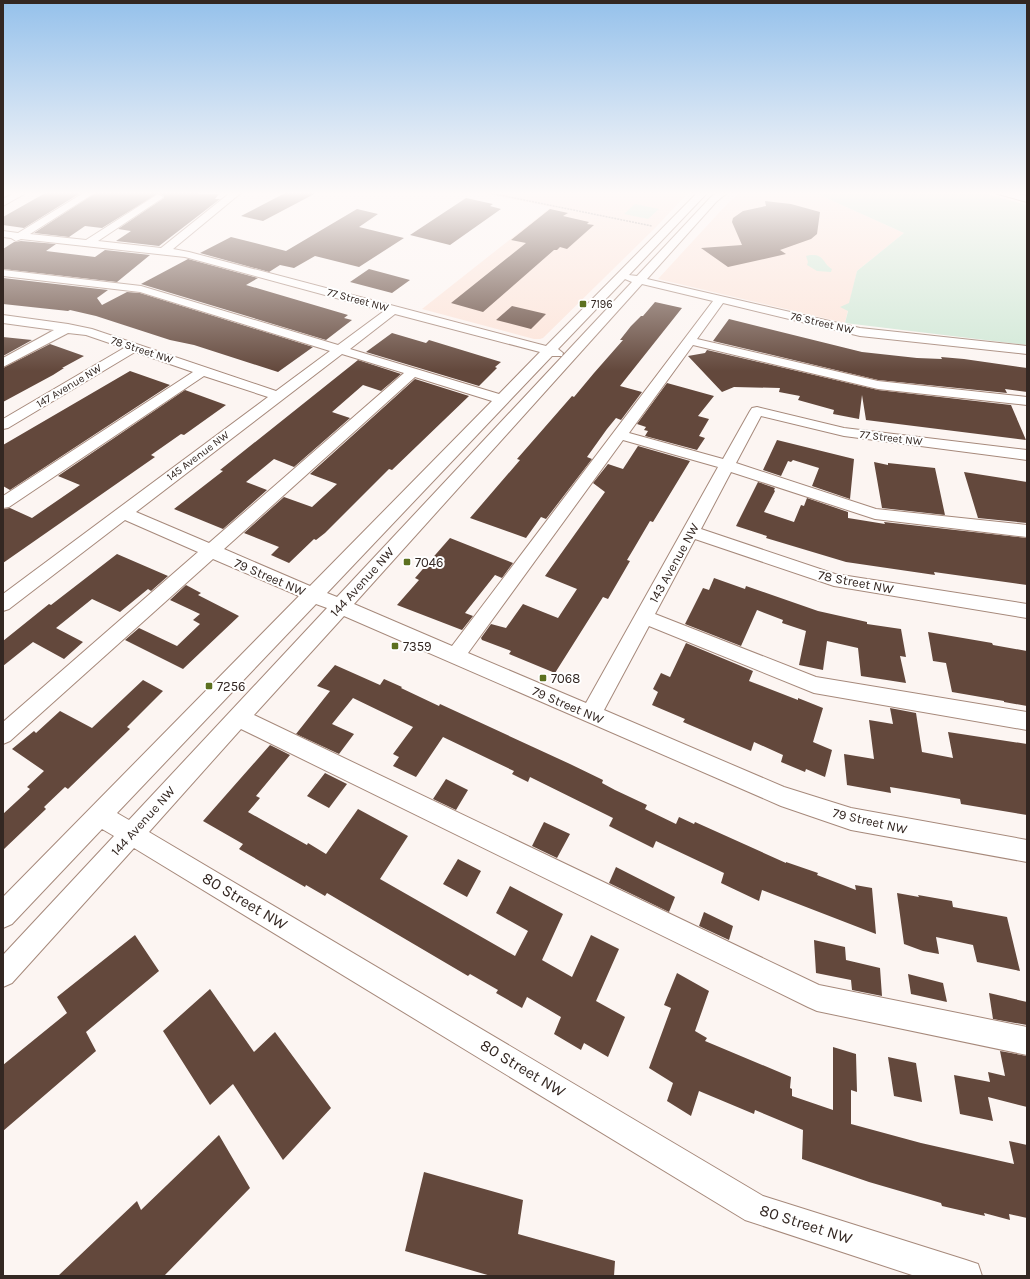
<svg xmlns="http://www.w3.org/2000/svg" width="1030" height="1279" viewBox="0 0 1030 1279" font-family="Karla,sans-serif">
<rect width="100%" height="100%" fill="#fcf5f2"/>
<path fill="#fce4d9" d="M477,192H689L655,228L543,338L540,339H534L422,309L551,207Z
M740,192H813L904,233L857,271L845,323L658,279L727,204Z"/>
<path fill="#d0e8d6" d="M813,192H980L1027,205V345L845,323L848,311L840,307L849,303L857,271L904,233Z
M635,204L659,209L648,219L624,214Z
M810,255C825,254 822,263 832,269L831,272L817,271L807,265L808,262L806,256Z"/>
<path fill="#63483c" d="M47,192H82L24,228L3,225V217Z
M97,192H198V194H219L215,199H220L159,246L116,241L131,231L118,229L164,198V196L159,193L102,228L85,226L69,237L34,233Z
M287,192H318L263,221L241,216Z
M466,198L493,204L490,206L501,209L450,245L410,235Z
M765,201L791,204L820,212L817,234L811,239L780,250L786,254L728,267L701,248L742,245L732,222L733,218L743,211L766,206Z
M357,209L378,214L359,227L404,238L359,267L315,256L294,268L280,265L269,272L200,253L231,237L286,251Z
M550,209L568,213L563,216L589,222L587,224L594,225L567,249L560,247L557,250H554L483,312L451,303L526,243L511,240Z
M21,241L56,244L46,251L95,257L105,250L150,255L117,282L3,269V249L14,242Z
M188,259L258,278L246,285L348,315L344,318L352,320L326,340L141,284Z
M369,269L410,280L392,293L350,282Z
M3,278L108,290L97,298L102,305L127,292L140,293L313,347L278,372L194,345L170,340L96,316L70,310L68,311L3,304Z
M655,302L682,308L620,386L642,392L621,420L616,418L607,429L587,457L592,459L546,519L541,517L526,538L470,518L520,460L517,459L572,396L574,397L594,373L623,340H620L631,326L641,316H643Z
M512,306L546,314L531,329L496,320Z
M729,319L862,352L917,358L942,359L941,357L964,359L1027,368V392L1005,389L1007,393L878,380L713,341Z
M392,333L426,343L429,340L501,362L495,367L497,368L479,386L366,352Z
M3,337L32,340L3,356Z
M50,344L84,356L62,368H64L53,375L3,402V368Z
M707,350L878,390L1011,405L1026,440L866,420L862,395L859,419L833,414L834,410L798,400L800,396L779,392L780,388L734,387L722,392L688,356L705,353Z
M358,360L401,374L381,391L363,385L332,412L350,418L294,467L274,459L246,482L267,490L223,529L174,509L223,471L220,470Z
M130,371L170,385L10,490L3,486V445Z
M415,379L469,396L392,470L389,469L325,533L316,540L314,539L289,563L271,555L279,547L244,533L284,497L312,507L337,484L310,474Z
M667,383L714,396L698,416L709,419L699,436L705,438L697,450L645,436L648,431L644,430L646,427L637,424Z
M185,390L226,405L184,435L181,434L151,455L155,457L3,563V509L10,508L32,518L80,485L58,476Z
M777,440L854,459L850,499L812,486L819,468L793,460L791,462L788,461L781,476L763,470Z
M638,446L690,461L653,522L650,521L633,550L627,560L630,561L608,599L603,597L555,673L509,654L511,651L482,640L481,638L491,624L506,628L523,604L558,618L577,589L545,576L605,492L593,483L608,464L623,469Z
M874,462L888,465V463L935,468L945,515L882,508Z
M964,472L1027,482V523L978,518Z
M758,482L775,488L774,490L775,491L764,512L794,522L801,505L804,506L807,498L848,512V518L885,524L884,522L1027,538V585L934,572L935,575L846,562L766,538L767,536L736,526Z
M450,538L513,563L502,578L495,575L465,613L473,616L462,630L397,605L419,580L415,578Z
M117,554L168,576L151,591L148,589L120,612L92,599L56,628L83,642L64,659L33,642L3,666V641L49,604L51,605Z
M714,578L745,589L746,586L818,611L867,622V624L901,629L906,657L900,656L906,683L861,676L858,648L827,641L823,670L799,665L806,631L782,623L783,620L757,610L741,646L685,624L703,588L709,590Z
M186,585L201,593L198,595L239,616L183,669L125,640L139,628L177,646L200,624L193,620L200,614L170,600Z
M928,632L992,643L993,645L1027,651V706L1004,702V701L952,692L946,663L933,661Z
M686,643L753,671L749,681L798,700V698L823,708L813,742L832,750L825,777L806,769L805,772L781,762L783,755L754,742L751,751L683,722L685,719L652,705L658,692L653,689L661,673L670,677Z
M335,665L380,685L384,679L402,687L401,688L439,706L440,704L570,764L603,780L602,783L615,790L647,805L645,809L676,824L679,817L694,824L695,822L786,863V862L818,873L817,875L856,890L855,885L872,888L876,934L762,890L759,901L721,883L724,873L656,841L653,848L609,826L613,818L530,777L528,782L512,774L514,771L443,737L416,777L393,766L399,757L393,754L413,727L353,698L332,724L354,734L339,754L296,734L330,691L317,686Z
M143,680L163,691L127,727L130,729L68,789L65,787L44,807L46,809L3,850V814L30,789L27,787L44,771L12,749L34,731L36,733L60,711L92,728Z
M890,708L916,713L922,752L953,758L948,732L1027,744V815L961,804L960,799L926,793L890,787L891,793L847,785L844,754L874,759L869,720L893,724Z
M270,745L290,755L256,796L260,798L248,812L307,845L308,843L326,854L358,809L382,822L408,836L380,879L515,956L528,931L496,913L510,886L563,914L542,960L572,977L591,935L619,949L596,1001L625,1017L608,1057L584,1043L581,1050L554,1034L561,1017L527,997L522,1008L496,993L498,990L470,974L468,976L327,893L325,896L306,885L305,887L239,849L243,844L203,821Z
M325,773L347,784L329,808L307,796Z
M446,779L468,790L456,810L433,799Z
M544,822L570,834L557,858L532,846Z
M458,859L481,871L467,897L443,884Z
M616,867L675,897L669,912L609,883Z
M897,893L919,897L918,895L952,901L953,907L1007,917L1020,971L977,962L973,945L936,937L939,954L923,951L904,944Z
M704,912L733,926L729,940L699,926Z
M135,935L159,971L86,1032L96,1051L3,1131V1065L67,1013L57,997Z
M814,940L845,947L846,960L880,968L882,996L852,990L851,980L816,973Z
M677,973L709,991L695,1031L707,1038L705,1041L791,1077L790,1088L792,1089V1096L833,1110V1047L856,1054L857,1092L851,1090V1124L921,1143L1014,1164L1009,1141L1027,1145V1218L1009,1214L1010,1220L984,1213L985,1216L942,1206L941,1203L869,1182L802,1159L803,1130L755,1110L754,1114L699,1091L691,1116L667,1101L673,1083L649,1068L671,1008L664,1005Z
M908,974L943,983L947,1002L911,994Z
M210,989L254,1052L275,1032L331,1108L283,1160L233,1084L210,1105L163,1031Z
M989,993L1027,1002V1025L993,1019Z
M1000,1051L1027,1056V1107L988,1097L993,1121L960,1114L954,1075L990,1082L988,1072L1005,1076Z
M888,1057L916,1063L922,1102L894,1096Z
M219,1135L250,1188L164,1276H58L137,1201L141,1210Z
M424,1172L523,1200L518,1234L615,1261L614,1276H491L405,1251Z"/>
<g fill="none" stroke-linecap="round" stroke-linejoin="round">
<g stroke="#a6897b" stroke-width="2">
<path id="minor" d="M16,192H28L3,206V199Z
M85,192H96L30,234L86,240L158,194L163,197L161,199L98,241L161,248L231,192H242L173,249L189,252L546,346L698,192H708L629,275L637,276L710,198L717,192H728L716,202L647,279L860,328L1027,346V354L860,336L723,303L697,339L878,381L1027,397V405L878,389L693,345L629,433L723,459L750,411L752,408L757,407L844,428L1027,450V460L844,436L761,416L736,463L876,509L1027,525V537L875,519L731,472L701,529L835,574L1027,604V618L834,586L695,539L655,614L816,677L1027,712V730L814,693L649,626L604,710L784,787L851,808L1027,840V862L851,830L781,806L344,616L254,715L819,985L1027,1027V1055L817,1011L808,1007L241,729L149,832L763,1196L966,1260L978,1264L982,1276H915L745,1220L134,848L12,983L3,987V955L114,836L102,829L12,924L3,928V897L299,596L213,559L10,741L3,744V722L198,552L125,520L9,609L3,611V594L268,397L204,376L9,507L3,508V496L193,372L135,352L8,428L3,429V419L124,348L86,335L68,333L3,367V358L54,330L3,323V315L68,324L92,329L276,391L330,351L140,292L3,276V270L141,286L338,345L384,311L185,257L21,239L16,241L11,238L3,237V231L18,233ZM625,279L632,282L337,597L327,593L552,356H562L563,353L558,349ZM642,284L713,301L452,646L354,604ZM395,314L540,352L499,394L350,349ZM342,354L404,373L209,543L136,512ZM415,377L492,401L310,586L224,549ZM623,440L718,467L586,703L468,653ZM316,604L327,608L129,820L117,813Z
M996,192H1011L1027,196V202L998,194Z"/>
</g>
<path stroke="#a39a96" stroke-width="1.5" stroke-dasharray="2 1" stroke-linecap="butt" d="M485,192L652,226"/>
<use href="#minor" fill="#fff" fill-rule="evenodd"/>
</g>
<linearGradient id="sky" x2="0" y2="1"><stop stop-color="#95c1eb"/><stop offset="0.52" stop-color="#fefaf9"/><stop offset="1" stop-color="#fefaf9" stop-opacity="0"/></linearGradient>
<rect width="1030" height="371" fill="url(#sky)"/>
<g fill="#5c701f" stroke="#fff" stroke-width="1.5">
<rect x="579" y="300" width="8" height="8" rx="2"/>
<rect x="403" y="558" width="8" height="8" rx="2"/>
<rect x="391" y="642" width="8" height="8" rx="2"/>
<rect x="539" y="674" width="8" height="8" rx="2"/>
<rect x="205" y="682" width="8" height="8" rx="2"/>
</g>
<g text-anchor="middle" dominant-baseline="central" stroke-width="4" stroke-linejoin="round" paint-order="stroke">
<g font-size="11" fill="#332722" stroke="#fff">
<text transform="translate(358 300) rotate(15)">77 Street NW</text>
<text transform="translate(822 323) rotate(13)">76 Street NW</text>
<text transform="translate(142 350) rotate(18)">78 Street NW</text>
<text transform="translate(69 386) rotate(-31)">147 Avenue NW</text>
<text transform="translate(891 438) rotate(7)">77 Street NW</text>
<text transform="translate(198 456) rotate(-37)">145 Avenue NW</text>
</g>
<g font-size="11" fill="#332722" stroke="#fff" text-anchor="start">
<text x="591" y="304">7196</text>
</g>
<g font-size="13" fill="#332722" stroke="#fff" text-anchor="start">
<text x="415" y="562">7046</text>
<text x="403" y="646">7359</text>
<text x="551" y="678">7068</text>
<text x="217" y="686">7256</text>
</g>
<g font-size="13" fill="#332722" stroke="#fff">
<text transform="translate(674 563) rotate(-61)">143 Avenue NW</text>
<text transform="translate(270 577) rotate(23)">79 Street NW</text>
<text transform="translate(362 582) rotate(-48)">144 Avenue NW</text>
<text transform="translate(856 582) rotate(11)">78 Street NW</text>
<text transform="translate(568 705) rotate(23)">79 Street NW</text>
<text transform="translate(143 821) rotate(-48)">144 Avenue NW</text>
<text transform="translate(870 821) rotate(13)">79 Street NW</text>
</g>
<g font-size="16" fill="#332722" stroke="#fff">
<text transform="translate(245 901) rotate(31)">80 Street NW</text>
<text transform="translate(523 1068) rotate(31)">80 Street NW</text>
<text transform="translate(806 1224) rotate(18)">80 Street NW</text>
</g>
</g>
<rect width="1030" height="1279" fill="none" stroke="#332722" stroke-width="8"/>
</svg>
